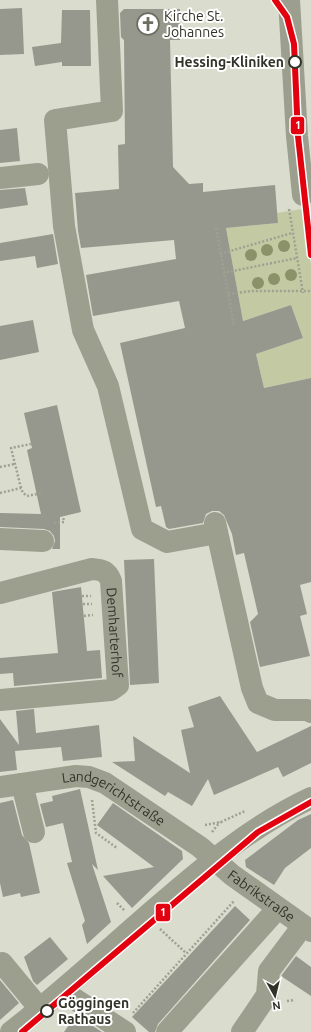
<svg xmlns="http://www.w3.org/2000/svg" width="311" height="1032" viewBox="0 0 311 1032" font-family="Ubuntu,sans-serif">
<rect width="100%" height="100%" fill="#dadcce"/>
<path fill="#c3caa3" d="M302,209L311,265V378L264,388L256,354L303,338L291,305L243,321L226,228L278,223L277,213Z"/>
<path fill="#96988e" d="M22,8L24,54L0,55V9Z
M124,9H180V40H170L173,167L189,184L203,183V192L275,185L278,223L226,228L243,321L291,305L303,338L256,354L264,388L311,378V582L300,585L307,614L300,616L310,656L260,667L250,622L258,614L244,553L236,555L232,534L224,515L219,511H212L206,514L203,523L169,529L166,527L161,506L156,507L120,343L185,328L179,301L93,316L86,275L176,259L174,240L81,248L78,231L75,193L119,189L118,145L125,144L124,40L121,37L120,13Z
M62,10H90L91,66H62V62L35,66L32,47L61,43Z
M17,128L20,161L0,163V130Z
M25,188L28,205L0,209V190Z
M53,234L58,264L37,268L35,256L0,261V243Z
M33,320L39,352L0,360V326Z
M57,405L81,512L60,517V549H52L55,541L54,536L50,531L44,529L0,527V513L41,514L27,450L32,448L24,413Z
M154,559L159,683L130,685L124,560Z
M81,587L87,651L100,650L102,678L14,686L13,673L0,674V658L58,653L52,592Z
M220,696L257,752L311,726V763L283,777L278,767L214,795L208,779L192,806L168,792L165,796L112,762L135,761L133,736L190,773L181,730L194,727L188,707Z
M34,709L36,733L99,725L102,757L63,761L61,747L15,751L17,770L0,772V719L19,745L16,711Z
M80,789L98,870L92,864L111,922L87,944L82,925L85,921L67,863L72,862L63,823L46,827L40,804L53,801L52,796Z
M13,800L22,835L29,843L40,893L21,897L20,893L3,897L0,883V803Z
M113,803L182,851L183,859L132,908L103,876L154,867L97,825Z
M311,814V848L285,868L274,885L246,867L245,860L298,820Z
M235,906L250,920L158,1024L155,1032H149L132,1017Z
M50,937L68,959L37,985L33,981L24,957Z
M296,956L311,967V996L281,976Z
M0,980L19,1003L0,1020Z
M76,1015L102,1032H64Z"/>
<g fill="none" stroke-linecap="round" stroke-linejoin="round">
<path stroke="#9ea092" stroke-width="2.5" stroke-dasharray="2 2" stroke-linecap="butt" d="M289,209L303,293
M216,228L234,325
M220,254L292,233
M223,273L297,258
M228,294L252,291H311
M0,467L15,464
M21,488L11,448L31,444
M0,493L21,488L23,493L27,496L42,493
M54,523L64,522L63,516
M82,596H91
M83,604H92
M84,616L93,615
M92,800L96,833L117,848
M205,825L221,822L245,811
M212,832L220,822
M117,903L124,910
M160,929L186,953
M287,1001L295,1000
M133,1013L234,901"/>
<g stroke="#9c9f8e" stroke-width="22">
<path d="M107,0L112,111L55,120L64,226L83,330L108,386L142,529L167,542L217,533"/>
<path d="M289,0L297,136L303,195"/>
<path d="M0,178L38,174"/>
<path d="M215,523L252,688L258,703L275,710H307L311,712"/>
<path d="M0,539L43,541"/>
<path id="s1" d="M0,593L92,569C103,570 107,571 111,581L118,685L111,690L0,700"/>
<path d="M22,784L34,832"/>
<path id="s2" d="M0,787L76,776L89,777L105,783L200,847L232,875L311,931"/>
<path d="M2,963L40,1009"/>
<path d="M65,988L73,998L125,1032"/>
<path d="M11,1032C58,995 103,954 149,914C200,870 249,827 311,798"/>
<path d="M167,1032L270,917L277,908"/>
<path d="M242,1032L267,995L269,971L296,935"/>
</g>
<g stroke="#fff" stroke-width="9">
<path id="tram-1" d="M275,0L287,17L294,44L298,136L311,255
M22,1032L258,832L311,802"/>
</g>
<use href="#tram-1" stroke="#e3000f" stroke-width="6"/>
</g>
<g fill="#8b9168">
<circle cx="284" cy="246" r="6"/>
<circle cx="267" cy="250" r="6"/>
<circle cx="251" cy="255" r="6"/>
<circle cx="291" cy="275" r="6"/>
<circle cx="274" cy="279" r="6"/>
<circle cx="258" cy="283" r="6"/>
</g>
<defs>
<g id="church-ring" transform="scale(1.15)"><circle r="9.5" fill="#fff" stroke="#6c6e62" stroke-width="1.5"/><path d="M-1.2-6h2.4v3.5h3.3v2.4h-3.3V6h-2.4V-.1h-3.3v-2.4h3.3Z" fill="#6c6e62"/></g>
</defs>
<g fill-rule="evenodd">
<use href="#church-ring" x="148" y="24"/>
</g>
<g fill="#fff" stroke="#313328" stroke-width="2">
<circle cx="295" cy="62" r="6"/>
<circle cx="47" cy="1011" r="6"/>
</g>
<g text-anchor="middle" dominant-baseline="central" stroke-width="4" stroke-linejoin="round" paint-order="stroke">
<g font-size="14" fill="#313328" stroke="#fff" text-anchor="start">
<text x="164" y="16">Kirche St.<tspan x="164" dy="16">Johannes</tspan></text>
</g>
<g font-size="14" font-weight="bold" fill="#313328" stroke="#fff" text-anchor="end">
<text x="284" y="62">Hessing-Kliniken</text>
<text x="58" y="1003" text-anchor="start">Göggingen<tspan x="58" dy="16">Rathaus</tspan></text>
</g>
<g font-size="14" fill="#313328" stroke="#fff">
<text stroke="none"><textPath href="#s1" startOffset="171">Demharterhof</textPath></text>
<text stroke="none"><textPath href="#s2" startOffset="120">Landgerichtstraße</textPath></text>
<text stroke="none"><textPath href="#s2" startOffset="300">Fabrikstraße</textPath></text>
</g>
</g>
<g stroke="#fff" stroke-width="1.5">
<rect x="290" y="116" width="15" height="19" rx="4" fill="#e3000f"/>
<rect x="155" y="903" width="16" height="19" rx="4" fill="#e3000f"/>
</g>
<g font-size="11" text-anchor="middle" font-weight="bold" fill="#fff">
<text x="298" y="129">1</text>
<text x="163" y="916">1</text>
</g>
<g transform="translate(275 996) rotate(172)" stroke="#ffffff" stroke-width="3" paint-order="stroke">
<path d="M0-3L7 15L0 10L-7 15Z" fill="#313328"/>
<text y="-6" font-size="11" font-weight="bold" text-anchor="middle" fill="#313328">N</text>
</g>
</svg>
